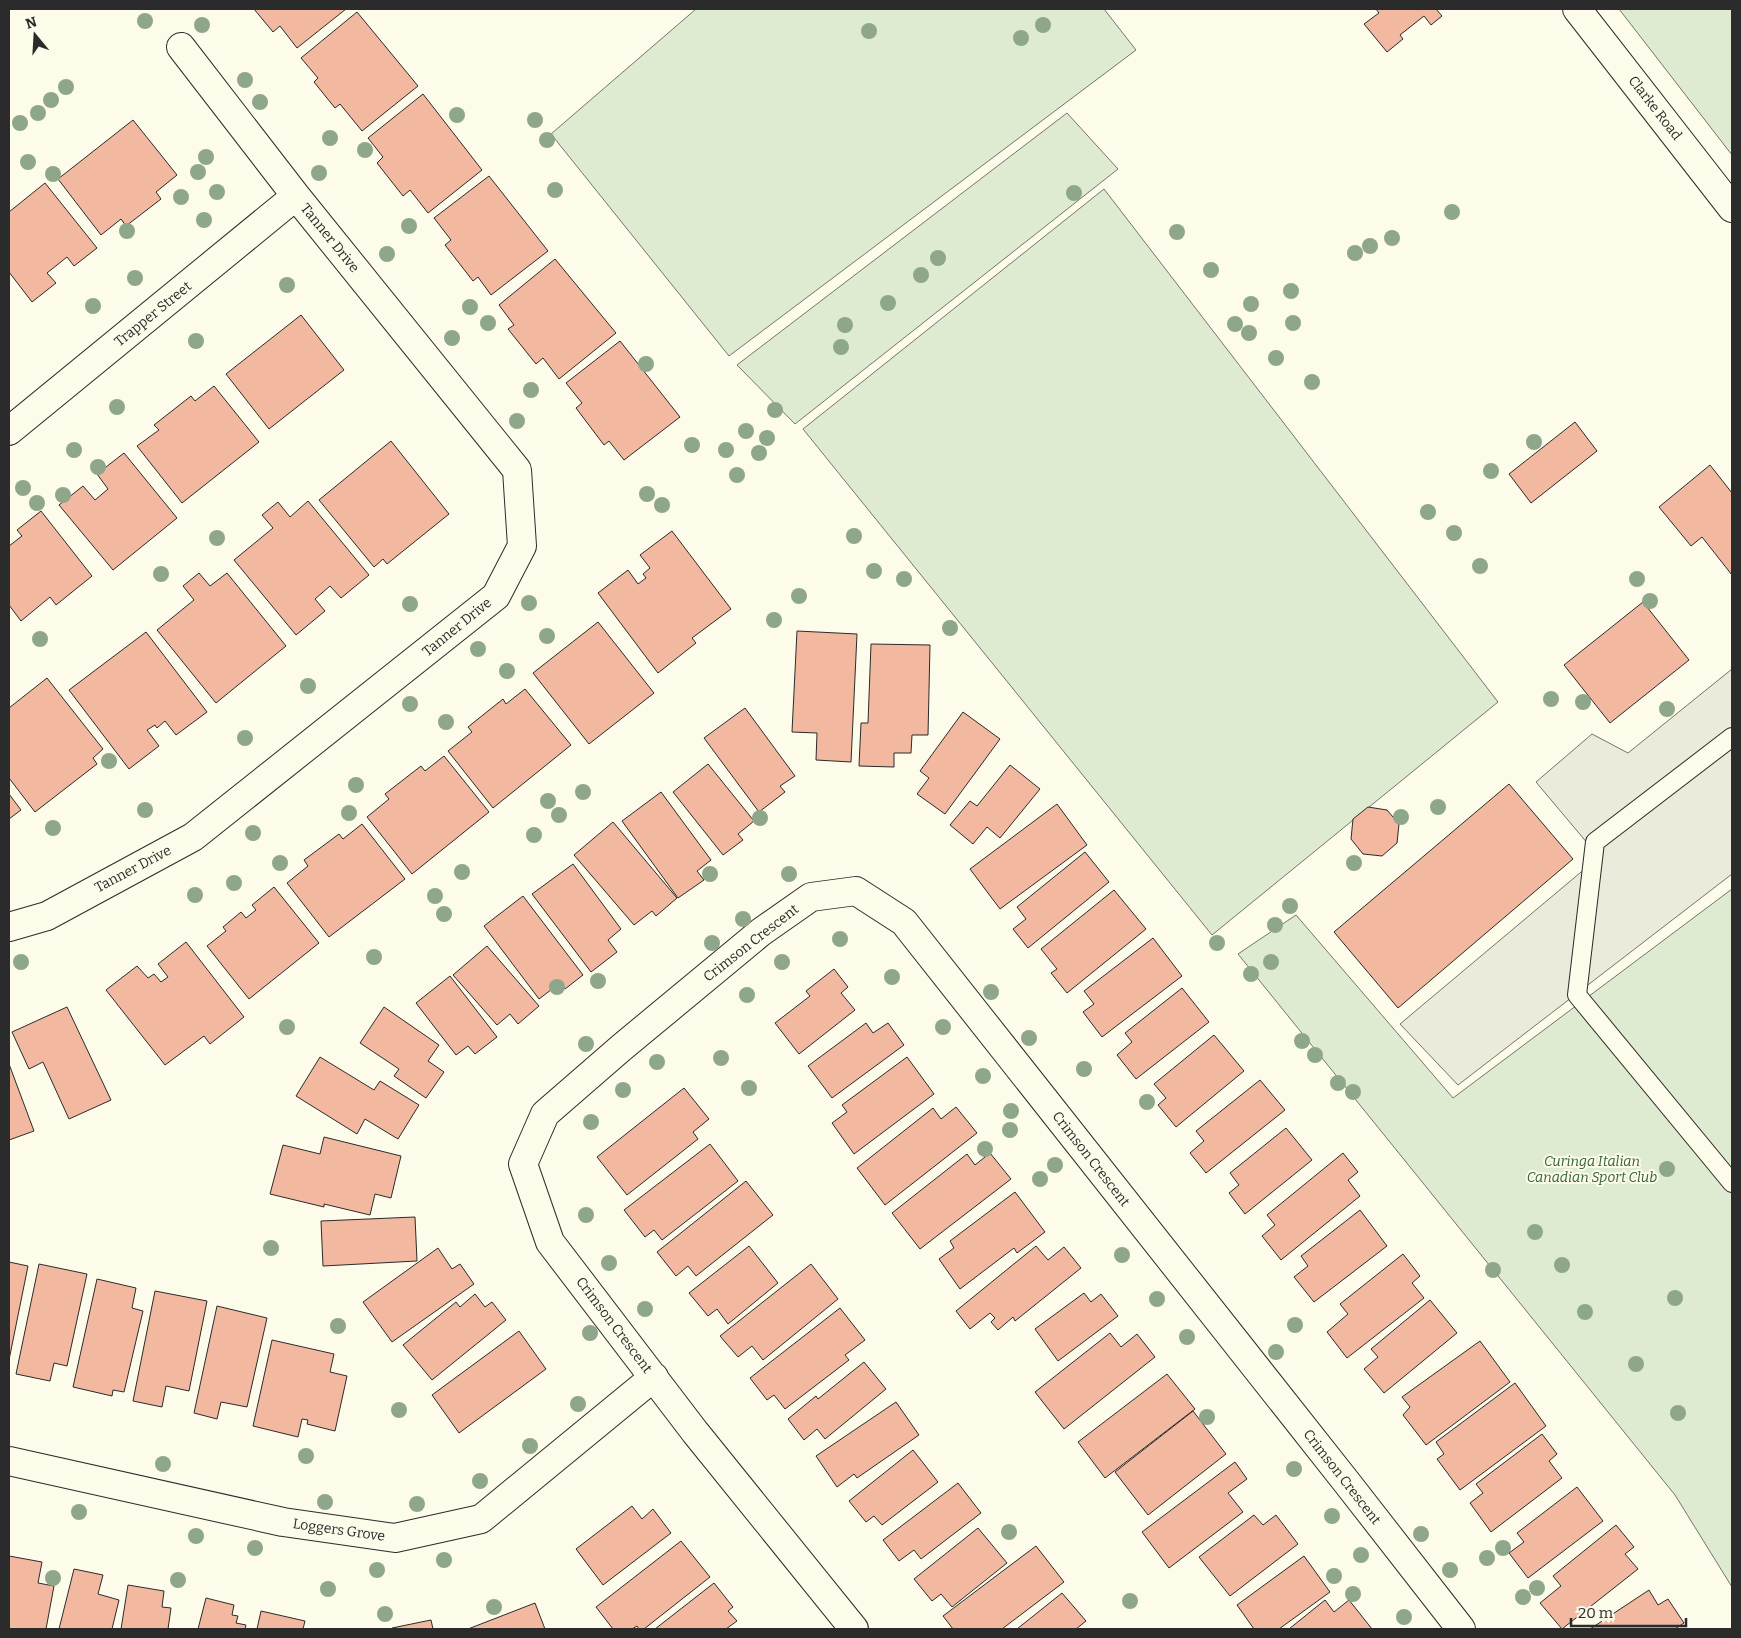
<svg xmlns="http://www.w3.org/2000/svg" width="1741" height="1638" viewBox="0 0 1741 1638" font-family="Bitter,serif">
<rect width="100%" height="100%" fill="#fdfbea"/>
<path fill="#deebd1" stroke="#74746e" d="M696,9H1104L1136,50L729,356L551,134Z
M1619,9H1732V155Z
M1067,113L1118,169L795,424L737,365Z
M1104,189L1498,702L1212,935L803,429Z
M1732,889V1587L1675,1495L1238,954L1296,915L1453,1098Z"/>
<path fill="#eceadb" stroke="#74746e" d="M1732,669V874L1458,1085L1400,1024L1599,857L1536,782L1592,734L1628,753Z"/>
<path fill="#f2b8a0" stroke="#2b2b2b" d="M254,9H346L297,48L280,26L273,32Z
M1376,9H1436L1442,16L1431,25L1424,16L1400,35L1403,39L1387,52L1364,24L1379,13Z
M357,12L418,86L362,131L340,104L335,108L314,82L318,78L301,58Z
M423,94L482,170L428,213L410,190L403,196L377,163L383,157L368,138Z
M133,120L177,175L156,192L161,199L126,226L121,219L101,235L58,179Z
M489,176L548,251L491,295L478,277L473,281L445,245L451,240L434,218Z
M45,183L97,248L74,266L67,257L47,273L56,283L32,302L9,272V212Z
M555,259L616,333L559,379L543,358L536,364L508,329L514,325L499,305Z
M301,315L344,370L269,429L226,374Z
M620,341L680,417L624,460L609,441L604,445L576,408L582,403L566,383Z
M214,386L259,442L182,503L137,446L159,430L154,425L191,396L195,401Z
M1575,422L1597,451L1531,503L1509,474Z
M391,441L449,514L387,564L383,559L374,567L319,500Z
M124,453L177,518L113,570L59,505L83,486L95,500L108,489L97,474Z
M1710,465L1732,493V575L1702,537L1691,546L1659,507Z
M308,501L369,575L341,598L330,586L315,599L325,611L296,635L234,560L273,528L262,515L278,502L290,517Z
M41,511L92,576L56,605L50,597L21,621L9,605V546L22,536L17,530Z
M672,531L731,609L692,638L696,643L658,673L598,593L628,570L638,584L646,578L643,574L650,568L640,555Z
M199,573L210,586L227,573L286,646L216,703L157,630L194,600L183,586Z
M1643,602L1689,660L1610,723L1564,665Z
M598,622L654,693L589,744L533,673Z
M797,631L857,634L851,762L816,760L817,733L792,732Z
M146,632L207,712L176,735L165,721L157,728L155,725L147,730L159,746L129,769L69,690Z
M871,644L930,645L928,735H912L911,753H894V767L859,766L861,723H868Z
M47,678L103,749L93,758L97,764L35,812L9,778V708Z
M525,689L571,745L493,808L448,751L472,732L468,727L503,699L506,704Z
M745,708L795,776L780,786L785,792L759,812L704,738Z
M963,712L1000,739L945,814L917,794L929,778L920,771Z
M444,756L489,812L412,874L367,817L389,799L385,794L421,766L425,771Z
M708,764L754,821L738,834L743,840L723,855L673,792Z
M1010,765L1040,789L1000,838L987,827L973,844L950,825L970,801L977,806Z
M1509,784L1573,859L1398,1008L1334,932Z
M661,792L711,860L697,871L704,880L678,898L622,821Z
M9,794L21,810L9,819Z
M1057,804L1087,845L1000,909L970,869Z
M1368,807L1387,810L1399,824L1397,843L1382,856L1363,854L1351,839L1353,819Z
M613,822L677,898L656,916L652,911L634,925L574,855Z
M362,824L405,879L329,937L287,883L308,866L304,860L339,834L343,839Z
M1085,852L1109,882L1028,948L1013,929L1026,919L1017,907Z
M573,864L621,929L608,940L617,952L591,972L532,894Z
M274,887L319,943L249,999L207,946L226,931L223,927L241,912L246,918L256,910L252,905Z
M1114,890L1146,929L1067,993L1051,973L1057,969L1041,949Z
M523,896L583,975L565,989L560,983L539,999L484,926Z
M1153,938L1182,976L1102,1037L1083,1012L1094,1004L1084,991Z
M186,942L244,1017L210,1044L204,1036L165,1065L106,990L137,966L148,978L154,974L161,982L168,977L158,964Z
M487,946L539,1006L518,1024L510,1014L497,1025L453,975Z
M834,969L848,987L841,993L855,1010L799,1054L775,1023L810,996L806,991Z
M450,976L497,1037L475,1054L468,1046L456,1055L416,1003Z
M1182,988L1209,1022L1136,1079L1117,1055L1132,1042L1125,1033Z
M67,1007L111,1100L69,1119L43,1062L29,1069L12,1032Z
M384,1007L439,1045L428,1061L444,1072L426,1098L394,1076L399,1069L360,1043Z
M866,1023L873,1033L888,1023L904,1045L832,1098L808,1066Z
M1214,1035L1244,1071L1176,1127L1158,1105L1166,1098L1154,1084Z
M320,1057L374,1090L380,1081L419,1105L398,1139L365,1119L357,1134L296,1096Z
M907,1057L934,1094L854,1154L832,1123L847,1112L842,1105Z
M9,1064L34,1131L9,1140Z
M1260,1080L1285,1110L1206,1173L1190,1153L1204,1141L1196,1131Z
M684,1088L709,1119L693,1132L698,1139L627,1195L597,1157Z
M956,1107L977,1133L885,1205L857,1168L933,1108L941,1119Z
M1286,1128L1312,1160L1245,1214L1229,1193L1239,1185L1230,1173Z
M324,1137L401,1156L391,1198L375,1194L370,1215L324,1204V1207L270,1194L283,1145L320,1154Z
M710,1144L738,1181L662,1240L654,1230L645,1237L624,1210Z
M990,1153L1011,1179L920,1249L892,1213L967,1154L975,1165Z
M1343,1153L1358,1172L1348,1180L1360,1196L1281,1260L1262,1236L1275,1225L1267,1215Z
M746,1181L773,1215L696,1276L688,1266L676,1276L657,1252Z
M1015,1192L1045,1232L1017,1253L1014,1248L960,1289L939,1259L954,1248L950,1241Z
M1360,1210L1387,1246L1314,1302L1294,1277L1308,1266L1301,1256Z
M415,1217L417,1261L323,1266L321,1221Z
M749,1246L778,1283L728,1324L717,1309L708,1316L689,1293Z
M1036,1246L1048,1260L1064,1247L1081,1268L1015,1321L1013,1317L998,1330L991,1322L995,1318L990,1313L970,1329L956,1311Z
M438,1248L452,1269L460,1264L474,1284L392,1342L363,1302Z
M1403,1254L1420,1276L1412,1283L1424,1298L1347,1358L1327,1332L1348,1314L1340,1304Z
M9,1262L28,1266L9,1360Z
M39,1264L87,1274L67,1366L54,1363L50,1381L16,1374Z
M811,1264L838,1299L763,1360L752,1346L738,1357L720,1336Z
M97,1279L136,1288L132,1308L143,1311L124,1392L113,1390L112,1396L73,1387Z
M155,1291L207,1301L189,1391L166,1386L162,1407L133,1401Z
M1084,1293L1091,1302L1101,1294L1118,1316L1058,1361L1035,1329Z
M475,1294L485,1307L492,1302L506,1320L432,1380L403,1345L456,1302L460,1307Z
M1430,1300L1457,1333L1384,1393L1364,1369L1378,1357L1371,1349Z
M217,1306L267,1318L247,1407L221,1402L217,1419L194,1413Z
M840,1308L865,1340L845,1355L849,1360L785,1409L774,1395L767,1400L750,1378Z
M519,1331L546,1369L459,1433L432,1395Z
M1110,1333L1121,1347L1137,1334L1155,1357L1064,1429L1035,1392Z
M272,1340L334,1354L330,1372L347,1376L335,1431L307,1424L308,1420L302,1419L298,1437L253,1426Z
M1480,1341L1510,1382L1426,1445L1403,1415L1410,1407L1402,1397Z
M864,1362L886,1389L825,1439L817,1429L804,1440L788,1419L816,1396L818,1399Z
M1167,1374L1195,1409L1105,1478L1078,1442Z
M1515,1383L1546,1426L1460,1490L1437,1459L1444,1454L1436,1442Z
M896,1402L919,1435L857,1478L854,1474L837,1487L816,1456Z
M1193,1411L1226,1454L1148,1515L1115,1472Z
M1542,1434L1557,1454L1549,1461L1562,1478L1491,1532L1470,1503L1483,1493L1476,1484Z
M913,1450L938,1482L882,1525L874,1516L866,1522L849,1501Z
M1235,1462L1247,1479L1228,1493L1243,1512L1169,1568L1142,1532Z
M958,1483L981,1513L921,1559L914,1550L899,1561L883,1540Z
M1577,1487L1603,1521L1528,1578L1509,1553L1524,1542L1517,1533Z
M632,1506L642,1519L653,1509L671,1533L603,1585L576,1549Z
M1254,1515L1263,1525L1276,1515L1298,1544L1230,1596L1199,1557Z
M1616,1525L1634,1547L1625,1554L1638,1569L1562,1629L1540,1603L1561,1586L1553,1576Z
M978,1528L1007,1563L952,1607L941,1594L932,1601L914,1579Z
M681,1541L710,1577L644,1629H639L637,1626L632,1629H613L596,1607Z
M1036,1546L1064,1582L1002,1629H953L943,1616Z
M9,1556L42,1562L38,1583L54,1586L46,1629H9Z
M1304,1556L1330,1592L1279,1629H1254L1237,1605Z
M74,1569L103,1575L98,1594L119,1600L112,1629H59Z
M714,1583L733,1607L728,1611L737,1621L726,1629H655Z
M128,1585L164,1591L162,1607L171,1608L168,1629H121Z
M1649,1590L1658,1605L1668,1599L1684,1623L1675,1629H1590Z
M1062,1593L1086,1621L1076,1629H1017Z
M206,1598L234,1605L232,1615L238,1616L236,1623L246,1625L245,1629H198Z
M1325,1600L1334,1612L1349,1600L1372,1629H1289Z
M535,1603L545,1629H468Z
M261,1611L305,1621L303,1629H257Z
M431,1620L433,1629H392V1628Z"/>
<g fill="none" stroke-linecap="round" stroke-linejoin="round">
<g stroke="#2b2b2b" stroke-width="20">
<path id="lane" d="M1732,737L1595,842L1577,995L1732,1183"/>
</g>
<g stroke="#2b2b2b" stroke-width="30">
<path id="street" d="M9,431L296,196
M9,927L47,916L193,837L496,596L522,546L517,470L296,196L181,47
M9,1461L283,1522L395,1538L481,1519L654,1377
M854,1629L695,1432L550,1242L523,1164L545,1114L621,1048L761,932L811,897L856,891L904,922L1348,1484L1461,1629"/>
</g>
<g stroke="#2b2b2b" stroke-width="30">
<path id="secondary" d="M1577,9L1732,208"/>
</g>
<use href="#lane" stroke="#fdfbea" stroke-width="18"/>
<use href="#street" stroke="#fdfbea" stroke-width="28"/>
<use href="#secondary" stroke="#fdfbea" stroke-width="28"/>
</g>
<g fill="#8ea78a">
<circle cx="145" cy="21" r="8"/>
<circle cx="202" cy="25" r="8"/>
<circle cx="1043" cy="25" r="8"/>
<circle cx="869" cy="31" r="8"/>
<circle cx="1021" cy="38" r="8"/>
<circle cx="245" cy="80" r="8"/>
<circle cx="66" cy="87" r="8"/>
<circle cx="51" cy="100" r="8"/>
<circle cx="260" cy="102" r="8"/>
<circle cx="38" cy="113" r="8"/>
<circle cx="457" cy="115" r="8"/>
<circle cx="535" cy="120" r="8"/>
<circle cx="20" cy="123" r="8"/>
<circle cx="330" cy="138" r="8"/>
<circle cx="547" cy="140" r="8"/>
<circle cx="365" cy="150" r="8"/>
<circle cx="206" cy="157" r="8"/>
<circle cx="28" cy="162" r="8"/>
<circle cx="198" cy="172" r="8"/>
<circle cx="319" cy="173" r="8"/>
<circle cx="53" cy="174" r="8"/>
<circle cx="555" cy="190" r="8"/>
<circle cx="217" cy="192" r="8"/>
<circle cx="1074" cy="193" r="8"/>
<circle cx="181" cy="197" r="8"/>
<circle cx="1452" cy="212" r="8"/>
<circle cx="204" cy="220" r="8"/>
<circle cx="409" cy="226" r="8"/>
<circle cx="127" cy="231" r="8"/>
<circle cx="1177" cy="232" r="8"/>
<circle cx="1392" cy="238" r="8"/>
<circle cx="1370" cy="246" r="8"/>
<circle cx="1355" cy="253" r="8"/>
<circle cx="387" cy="254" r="8"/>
<circle cx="938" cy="258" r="8"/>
<circle cx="1211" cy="270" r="8"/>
<circle cx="921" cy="275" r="8"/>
<circle cx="135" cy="278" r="8"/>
<circle cx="287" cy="285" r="8"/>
<circle cx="1291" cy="291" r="8"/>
<circle cx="888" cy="303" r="8"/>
<circle cx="1251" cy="304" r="8"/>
<circle cx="93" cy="306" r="8"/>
<circle cx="470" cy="307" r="8"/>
<circle cx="488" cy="323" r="8"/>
<circle cx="1293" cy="323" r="8"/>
<circle cx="1235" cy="324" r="8"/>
<circle cx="845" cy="325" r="8"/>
<circle cx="1249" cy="333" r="8"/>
<circle cx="452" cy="338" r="8"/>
<circle cx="196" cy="341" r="8"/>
<circle cx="841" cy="347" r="8"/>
<circle cx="1276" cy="358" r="8"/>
<circle cx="646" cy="364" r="8"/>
<circle cx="1312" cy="382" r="8"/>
<circle cx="531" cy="390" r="8"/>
<circle cx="117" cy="407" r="8"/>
<circle cx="775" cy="410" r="8"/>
<circle cx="517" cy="421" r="8"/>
<circle cx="746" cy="431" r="8"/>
<circle cx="767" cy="438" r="8"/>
<circle cx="1534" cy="442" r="8"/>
<circle cx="692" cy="445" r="8"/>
<circle cx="74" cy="450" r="8"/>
<circle cx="726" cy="450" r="8"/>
<circle cx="759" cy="453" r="8"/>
<circle cx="98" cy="467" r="8"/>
<circle cx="1491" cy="471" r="8"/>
<circle cx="737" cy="475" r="8"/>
<circle cx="23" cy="488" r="8"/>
<circle cx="647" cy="494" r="8"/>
<circle cx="63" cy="495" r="8"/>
<circle cx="37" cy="503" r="8"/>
<circle cx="662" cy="505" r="8"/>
<circle cx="1428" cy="512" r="8"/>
<circle cx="1454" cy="533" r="8"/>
<circle cx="854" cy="536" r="8"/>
<circle cx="217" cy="538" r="8"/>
<circle cx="1480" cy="566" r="8"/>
<circle cx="874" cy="571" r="8"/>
<circle cx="161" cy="574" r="8"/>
<circle cx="904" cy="579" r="8"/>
<circle cx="1637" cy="579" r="8"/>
<circle cx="799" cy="596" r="8"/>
<circle cx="1650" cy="601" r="8"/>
<circle cx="529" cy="603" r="8"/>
<circle cx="410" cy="604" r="8"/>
<circle cx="774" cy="620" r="8"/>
<circle cx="950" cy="628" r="8"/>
<circle cx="547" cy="636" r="8"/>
<circle cx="40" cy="639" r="8"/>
<circle cx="478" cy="649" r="8"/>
<circle cx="507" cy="671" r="8"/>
<circle cx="308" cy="686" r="8"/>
<circle cx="1551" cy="699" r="8"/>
<circle cx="1583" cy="702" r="8"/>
<circle cx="410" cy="704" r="8"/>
<circle cx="1667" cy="709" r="8"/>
<circle cx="446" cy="722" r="8"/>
<circle cx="245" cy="738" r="8"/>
<circle cx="109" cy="761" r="8"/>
<circle cx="356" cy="785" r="8"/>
<circle cx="583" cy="792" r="8"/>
<circle cx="548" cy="801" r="8"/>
<circle cx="1438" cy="807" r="8"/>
<circle cx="145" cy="810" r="8"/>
<circle cx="349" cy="813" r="8"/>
<circle cx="559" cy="815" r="8"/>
<circle cx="1401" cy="817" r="8"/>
<circle cx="760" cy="818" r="8"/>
<circle cx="53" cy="828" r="8"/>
<circle cx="253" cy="833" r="8"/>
<circle cx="534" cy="835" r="8"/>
<circle cx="280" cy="863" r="8"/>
<circle cx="1354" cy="863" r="8"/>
<circle cx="462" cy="872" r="8"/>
<circle cx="710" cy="874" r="8"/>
<circle cx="789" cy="874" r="8"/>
<circle cx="234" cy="883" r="8"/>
<circle cx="195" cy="895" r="8"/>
<circle cx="435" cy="896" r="8"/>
<circle cx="1290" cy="906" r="8"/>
<circle cx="444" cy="914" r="8"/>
<circle cx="743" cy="919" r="8"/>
<circle cx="1275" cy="925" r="8"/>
<circle cx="840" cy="939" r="8"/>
<circle cx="712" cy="943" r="8"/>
<circle cx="1217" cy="943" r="8"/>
<circle cx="374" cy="957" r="8"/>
<circle cx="21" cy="962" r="8"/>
<circle cx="782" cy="962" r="8"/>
<circle cx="1271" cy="962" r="8"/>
<circle cx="1251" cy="974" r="8"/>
<circle cx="892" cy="977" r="8"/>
<circle cx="598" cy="981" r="8"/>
<circle cx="557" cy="987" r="8"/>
<circle cx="991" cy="992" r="8"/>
<circle cx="747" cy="995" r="8"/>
<circle cx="287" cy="1027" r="8"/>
<circle cx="943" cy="1027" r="8"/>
<circle cx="1029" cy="1038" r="8"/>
<circle cx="1302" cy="1041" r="8"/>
<circle cx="586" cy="1044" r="8"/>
<circle cx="1315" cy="1055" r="8"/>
<circle cx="721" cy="1058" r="8"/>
<circle cx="657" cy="1062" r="8"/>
<circle cx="1084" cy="1069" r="8"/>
<circle cx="983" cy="1076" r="8"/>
<circle cx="1338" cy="1083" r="8"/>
<circle cx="749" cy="1088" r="8"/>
<circle cx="623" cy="1090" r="8"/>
<circle cx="1353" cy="1092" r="8"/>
<circle cx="1147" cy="1102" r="8"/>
<circle cx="1011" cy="1111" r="8"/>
<circle cx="591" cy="1122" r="8"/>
<circle cx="1010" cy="1130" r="8"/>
<circle cx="985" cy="1149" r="8"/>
<circle cx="1055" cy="1165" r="8"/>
<circle cx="1667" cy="1169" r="8"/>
<circle cx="1040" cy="1179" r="8"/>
<circle cx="586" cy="1215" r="8"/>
<circle cx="1535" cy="1232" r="8"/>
<circle cx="271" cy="1248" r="8"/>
<circle cx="1122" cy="1255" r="8"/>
<circle cx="609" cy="1263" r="8"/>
<circle cx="1562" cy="1265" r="8"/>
<circle cx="1493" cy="1270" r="8"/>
<circle cx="1675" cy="1298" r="8"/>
<circle cx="1157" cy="1299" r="8"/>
<circle cx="645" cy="1309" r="8"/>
<circle cx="1585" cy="1312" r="8"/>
<circle cx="1295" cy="1325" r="8"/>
<circle cx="338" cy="1326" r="8"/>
<circle cx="590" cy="1333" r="8"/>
<circle cx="1187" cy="1337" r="8"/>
<circle cx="1276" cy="1352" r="8"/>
<circle cx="1636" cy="1364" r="8"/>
<circle cx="578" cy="1404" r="8"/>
<circle cx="399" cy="1410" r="8"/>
<circle cx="1678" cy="1413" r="8"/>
<circle cx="1207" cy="1417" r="8"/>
<circle cx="530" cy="1446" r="8"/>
<circle cx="306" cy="1456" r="8"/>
<circle cx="163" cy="1464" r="8"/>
<circle cx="1294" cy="1469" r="8"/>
<circle cx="480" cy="1481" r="8"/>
<circle cx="325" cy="1502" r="8"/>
<circle cx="417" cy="1504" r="8"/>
<circle cx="79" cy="1512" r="8"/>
<circle cx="1332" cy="1516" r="8"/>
<circle cx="1009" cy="1532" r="8"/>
<circle cx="1421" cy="1534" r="8"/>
<circle cx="196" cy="1536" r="8"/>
<circle cx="255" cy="1548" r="8"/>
<circle cx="1503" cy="1548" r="8"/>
<circle cx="1361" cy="1555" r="8"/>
<circle cx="1487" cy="1558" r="8"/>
<circle cx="444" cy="1560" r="8"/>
<circle cx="377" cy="1570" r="8"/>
<circle cx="1450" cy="1570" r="8"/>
<circle cx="1334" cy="1576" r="8"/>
<circle cx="53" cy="1578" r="8"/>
<circle cx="178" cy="1580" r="8"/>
<circle cx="1537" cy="1588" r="8"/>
<circle cx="328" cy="1589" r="8"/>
<circle cx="1353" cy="1594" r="8"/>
<circle cx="1523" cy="1597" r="8"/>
<circle cx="1130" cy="1601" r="8"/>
<circle cx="494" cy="1607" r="8"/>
<circle cx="385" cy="1614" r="8"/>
<circle cx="1404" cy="1617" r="8"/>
</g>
<g text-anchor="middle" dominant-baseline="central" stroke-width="4" stroke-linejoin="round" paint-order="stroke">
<g font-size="14" fill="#2b2b2b" stroke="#fdfbea">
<text transform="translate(1655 108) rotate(52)">Clarke Road</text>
<text transform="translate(330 238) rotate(51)">Tanner Drive</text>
<text transform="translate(153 314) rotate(-39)">Trapper Street</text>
<text transform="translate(457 627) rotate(-39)">Tanner Drive</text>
<text transform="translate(133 869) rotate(-28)">Tanner Drive</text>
<text transform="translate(751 943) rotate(-38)">Crimson Crescent</text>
<text transform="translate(1091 1159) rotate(52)">Crimson Crescent</text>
<text transform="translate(614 1325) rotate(53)">Crimson Crescent</text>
<text transform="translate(1342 1477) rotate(52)">Crimson Crescent</text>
<text transform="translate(339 1530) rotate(8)">Loggers Grove</text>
</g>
<g font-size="14" font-style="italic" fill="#34623c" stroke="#fdfbea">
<text x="1592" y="1161">Curinga Italian<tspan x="1592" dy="16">Canadian Sport Club</tspan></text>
</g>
</g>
<rect width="1741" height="1638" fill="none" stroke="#2b2b2b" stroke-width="20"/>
<g transform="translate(35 35) rotate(342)" stroke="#fdfbea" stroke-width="4" paint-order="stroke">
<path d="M0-4L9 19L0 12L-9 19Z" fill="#2b2b2b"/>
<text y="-8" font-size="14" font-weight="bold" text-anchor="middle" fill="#2b2b2b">N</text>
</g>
<path d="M1571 1618v8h115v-8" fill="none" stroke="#2b2b2b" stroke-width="2.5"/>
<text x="1578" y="1618" font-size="15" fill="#2b2b2b" stroke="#fdfbea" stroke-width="4" paint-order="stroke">20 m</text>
</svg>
